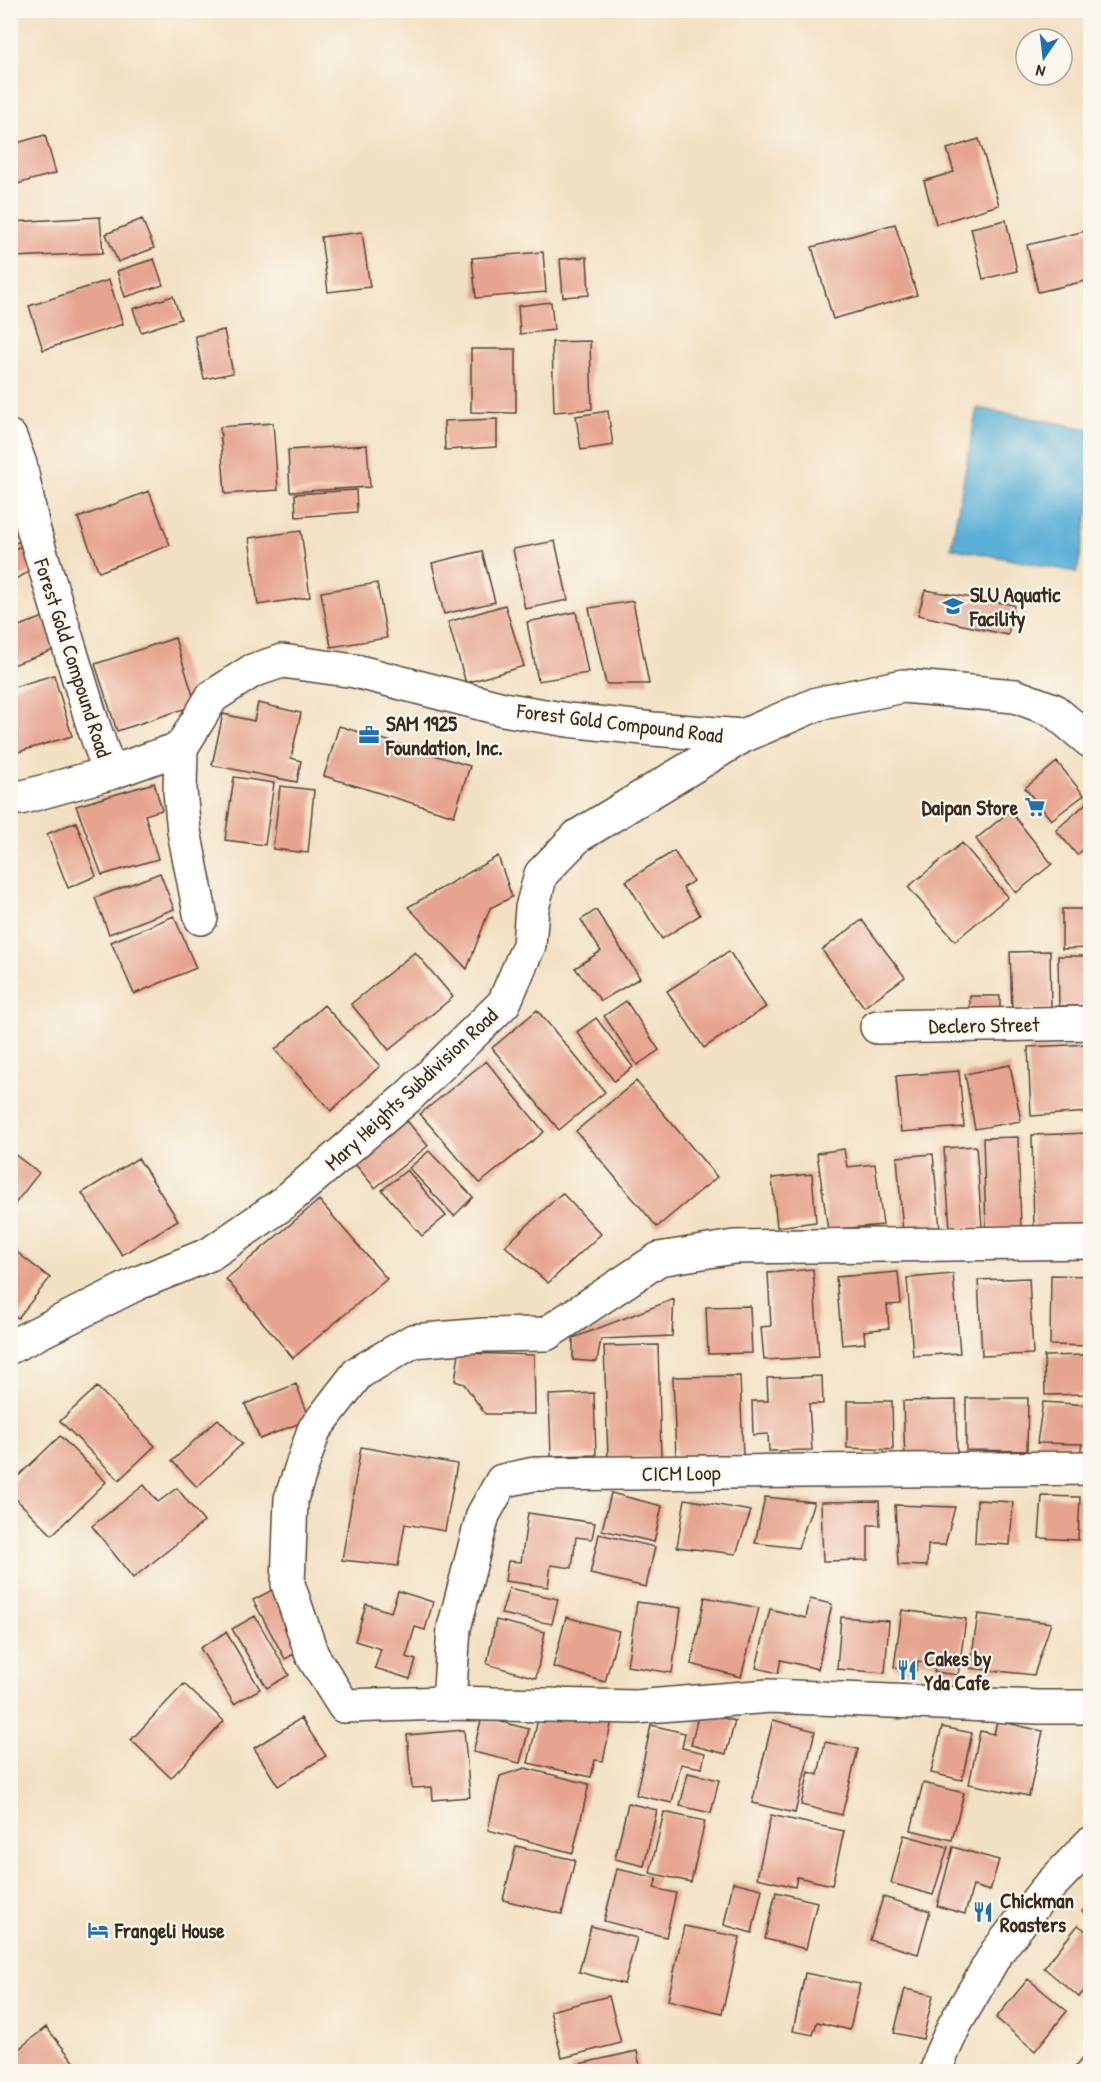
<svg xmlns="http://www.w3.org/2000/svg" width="1101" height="2082" viewBox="0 0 1101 2082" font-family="'Patrick Hand',sans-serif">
<rect width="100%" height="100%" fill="#fbf7ec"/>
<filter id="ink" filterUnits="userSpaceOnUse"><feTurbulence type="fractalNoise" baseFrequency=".0167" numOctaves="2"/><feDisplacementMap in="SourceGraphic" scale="12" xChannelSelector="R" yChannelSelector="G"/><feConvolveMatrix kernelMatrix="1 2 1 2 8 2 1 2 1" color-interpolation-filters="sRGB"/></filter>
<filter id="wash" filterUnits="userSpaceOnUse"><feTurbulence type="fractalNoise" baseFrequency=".008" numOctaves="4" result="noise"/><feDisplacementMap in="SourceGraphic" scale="24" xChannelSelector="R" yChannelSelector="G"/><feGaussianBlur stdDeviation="1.35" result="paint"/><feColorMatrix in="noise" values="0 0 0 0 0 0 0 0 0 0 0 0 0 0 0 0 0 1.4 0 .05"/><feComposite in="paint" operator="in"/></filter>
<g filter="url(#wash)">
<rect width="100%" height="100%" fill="#f2e0c2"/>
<path fill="#5bb0d7" stroke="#4b6d7a" stroke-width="1.5" d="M977,408L1090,429V503L1077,572L951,548Z"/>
<g id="blocks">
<path fill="#e6a490" d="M45,135L56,173L10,186V145Z
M979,139L999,205L936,224L924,181L954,172L947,149Z
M100,217L103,253L14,257L12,222Z
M142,219L154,248L118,262L106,234Z
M1006,220L1017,271L983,279L971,228Z
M895,224L917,295L833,319L812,247Z
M1090,230V280L1038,292L1027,245Z
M362,232L370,287L328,292L321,237Z
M543,252L546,292L476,298L472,258Z
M587,257L589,295L563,297L560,259Z
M154,259L163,285L125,297L117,271Z
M109,280L123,324L43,350L29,306Z
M173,296L181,319L141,332L133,309Z
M551,302L554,330L520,334L518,306Z
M224,330L233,373L204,379L195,336Z
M590,341L592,409L554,412L552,342Z
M471,349H516V413L471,412Z
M608,411L613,445L581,450L576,416Z
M497,419V447L445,450L444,421Z
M273,423L278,490L225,494L220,427Z
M367,445L370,487L290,492L288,450Z
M356,490L357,512L296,517L295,494Z
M149,491L170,545L99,572L78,518Z
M16,504L29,538L10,545V506Z
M301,531L310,597L258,605L249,538Z
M555,541L568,600L525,609L513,549Z
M30,542L42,566L15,579L10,569V551Z
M482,551L495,602L444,614L432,563Z
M377,583L387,638L331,647L321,592Z
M925,590L1014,605L1008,635L918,615Z
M633,601L649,684H606L589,608Z
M505,605L524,666L466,683L448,622Z
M576,612L588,673L538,681L527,622Z
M50,615L62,647L10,666V629Z
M175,638L196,705L117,731L95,664Z
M54,675L72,736L18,752L10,728V688Z
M258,703L301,713L291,758L301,761L297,782L212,765L223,714L254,721Z
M339,726L470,766L454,816L324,776Z
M1057,762L1084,795L1051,820L1025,788Z
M234,777L274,783L265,845L225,840Z
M154,783L162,810L145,815L158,859L102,875L76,806Z
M280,786L314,790L308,853L273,849Z
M1090,800V843L1077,855L1056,830Z
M1010,811L1052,864L1016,893L976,839Z
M76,822L96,876L68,888L47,834Z
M962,843L1008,897L955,941L908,887Z
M674,851L693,881L683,888L700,915L662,939L626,881Z
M498,856L512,897L490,908L467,969L408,907Z
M160,873L174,909L109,934L95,898Z
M1062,909H1090V948L1062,949Z
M596,910L640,978L601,1001L575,968L601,951L581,920Z
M174,916L196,968L134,994L111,942Z
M862,920L905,977L864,1007L822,950Z
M729,951L766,1007L704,1048L667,991Z
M1050,951L1051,1009L1012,1010L1010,952Z
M415,952L453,997L389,1050L351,1004Z
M1058,956H1090V1006H1059Z
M970,996H1000V1011H970Z
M626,1001L659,1050L637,1065L604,1016Z
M324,1005L380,1066L331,1111L275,1050Z
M537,1010L605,1092L559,1130L492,1048Z
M596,1018L633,1067L614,1081L577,1032Z
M1090,1044V1112L1031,1116L1028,1047Z
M486,1061L544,1132L480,1183L420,1114Z
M1010,1065L1021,1121L975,1129L965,1074Z
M959,1071L964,1127L901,1132L896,1076Z
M636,1081L717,1177L657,1227L576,1131Z
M403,1116L428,1146L375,1188L350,1158Z
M1090,1133V1231H1034L1032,1135Z
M1018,1137L1021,1227L986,1228L983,1138Z
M976,1146L982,1227L950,1228L944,1148Z
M844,1149L847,1167L875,1164L883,1225L828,1230L817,1153Z
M10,1151L39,1173L10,1210Z
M429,1151L473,1197L454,1216L409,1168Z
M933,1154L940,1230L903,1233L897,1157Z
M138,1158L178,1220L122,1255L82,1193Z
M407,1170L446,1216L422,1236L382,1190Z
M812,1174L816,1222L777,1227L772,1178Z
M562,1193L601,1234L548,1283L505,1246Z
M319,1200L387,1279L293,1358L226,1279Z
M10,1247L50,1278L18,1318L10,1312Z
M813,1269L819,1357L764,1360L761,1327L771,1326L768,1273Z
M898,1272L901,1304L887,1305L889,1328L864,1331L865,1343L842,1345L836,1277Z
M953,1274L960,1353L913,1356L907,1278Z
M1051,1275L1090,1276V1346L1050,1345Z
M1029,1278L1033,1354L982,1356L978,1280Z
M674,1299L672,1336L601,1339L597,1362L573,1360V1338Z
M750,1306L752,1353L708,1354L706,1307Z
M658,1345L661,1457L608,1458L604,1346Z
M459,1353L534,1355L535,1414H485L464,1384L455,1381Z
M1090,1355V1394L1045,1395L1044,1356Z
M740,1376L743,1456L676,1458L673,1377Z
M822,1376L823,1404H809L812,1450L769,1451L768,1434L753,1435L752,1401H768L767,1378Z
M296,1384L310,1419L260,1439L245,1404Z
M97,1387L155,1446L119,1480L60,1421Z
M594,1393L596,1455L551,1456L549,1395Z
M966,1398H1028L1027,1451L966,1450Z
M956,1400L957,1454L905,1464L903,1401Z
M847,1401H892L893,1450L847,1448Z
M1043,1402L1090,1405V1454H1080L1082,1444L1037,1443Z
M218,1419L242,1444L197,1487L172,1461Z
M60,1436L106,1482L52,1535L10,1493V1484Z
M361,1447L457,1464L445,1531L405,1524L398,1566L342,1560Z
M144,1485L158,1502L177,1488L204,1522L133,1578L92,1526Z
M611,1493L662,1506L654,1542L602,1530Z
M1042,1496L1080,1497L1078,1540L1039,1538Z
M765,1497L814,1502L798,1548L755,1543Z
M685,1499L751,1511L736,1554L677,1547Z
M977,1500L1013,1502L1010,1545L975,1543Z
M879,1501L880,1525H868V1560L823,1561L821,1502Z
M895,1505L955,1507L945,1545H928L927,1566L898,1565Z
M528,1513L595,1523L592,1539L576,1537L572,1568L551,1565L548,1587L505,1581L508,1561L521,1562Z
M599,1534L655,1547L646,1587L590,1574Z
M509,1588L558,1599L552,1624L501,1614Z
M274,1589L307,1647L285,1659L253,1600Z
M398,1591L433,1602L425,1630L415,1627L406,1657L416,1660L410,1679L375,1668L381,1649L355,1641L366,1604L391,1612Z
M705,1597L759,1608L741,1677L691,1664Z
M810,1599L832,1604L818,1669L781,1660L778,1673L756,1668L770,1609L806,1618Z
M637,1602L681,1608L672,1673L627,1666Z
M902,1610L966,1619L958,1675L934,1672L936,1664L918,1661L916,1671L894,1667Z
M978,1614L1051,1623L1034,1675L970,1668Z
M255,1616L289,1675L267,1688L232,1629Z
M566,1617L619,1631L605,1682L553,1667Z
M841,1617L889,1621L885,1673L837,1669Z
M496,1620L545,1632L536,1678L487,1664Z
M226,1632L260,1689L234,1704L200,1648Z
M184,1684L224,1721L171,1778L131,1740Z
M555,1707L612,1720L603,1761L595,1760L591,1777L528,1763L538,1719L552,1722Z
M699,1712L735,1721L726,1754L691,1745Z
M482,1717L529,1729L520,1763L473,1752Z
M301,1718L326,1756L278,1786L254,1748Z
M773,1720L815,1731L795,1813L752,1803Z
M997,1721L1043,1731L1029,1796L969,1784L980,1731L994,1734Z
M651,1725L685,1733L682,1748L705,1753L702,1768L681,1764L672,1803L636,1795Z
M942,1727L972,1733L962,1780L931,1773Z
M464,1730L470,1797L433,1800L432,1787L412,1788L407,1735Z
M825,1742L858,1749L842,1815L801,1805L809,1772L818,1775Z
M525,1768L589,1784L573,1853L488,1830L500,1776Z
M688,1773L719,1780L711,1813L680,1806Z
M923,1783L964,1793L952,1840L911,1830Z
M628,1803L657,1810L644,1866L615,1859Z
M664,1812L705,1821L691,1882L650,1873Z
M771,1815L844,1831L832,1885L797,1877L795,1887L757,1878Z
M904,1835L948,1847L933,1895L891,1883Z
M516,1846L575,1860L562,1914L503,1900Z
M953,1847L999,1860L990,1891L973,1886L965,1914L937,1906Z
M617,1869L657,1878L654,1888L676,1893L666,1937L604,1921Z
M733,1882L762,1889L752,1933L724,1925Z
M776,1892L817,1902L806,1949L765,1939Z
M883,1897L930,1911L918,1954L870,1940Z
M1090,1903V1919L1082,1911Z
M1078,1925L1090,1934V1983L1079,1997L1044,1968Z
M591,1926L637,1938L624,1984L579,1972Z
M684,1926L740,1937L722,2013L668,2000Z
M805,1973L860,1984L850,2030L817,2022L813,2035L793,2031Z
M1028,1979L1067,2011L1035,2051L996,2018Z
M905,1989L933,1995L923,2039L894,2033Z
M609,1996L621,2043L562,2058L550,2011Z
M46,2027L76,2064L67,2072H10V2056Z
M1090,2049V2072H1071Z
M637,2051L641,2072H572L570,2066Z"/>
</g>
</g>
<g filter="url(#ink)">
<use href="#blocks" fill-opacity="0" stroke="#564537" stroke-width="1.5"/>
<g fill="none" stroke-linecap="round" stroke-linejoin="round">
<g stroke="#564537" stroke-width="36">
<path id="minor" d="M10,437L20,464L33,528L93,725L110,773
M181,748L180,791L184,831L201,918
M10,794L20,798L110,773L181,748L212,697L252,671L282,661L355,671L503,709L568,720L653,729L743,736
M877,1027L1090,1023
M1090,1242L734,1247L659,1259L546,1334L484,1335L413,1341L358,1373L314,1430L291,1499L288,1584L312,1655L344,1706L449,1703L636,1707L769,1696L1038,1707H1090
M10,1347L138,1283L210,1254L281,1205L408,1097L504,1003L529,945L532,908L541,874L578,836L743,736L817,704L903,686L1015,696L1053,710L1090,741
M449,1703L454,1628L483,1515L502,1481L534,1474L1090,1468"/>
</g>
<g stroke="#564537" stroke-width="36">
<path id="secondary" d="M937,2072L941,2055L955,2024L997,1952L1044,1892L1090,1844"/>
</g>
<use href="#minor" stroke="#fff" stroke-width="33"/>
<use href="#secondary" stroke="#fff" stroke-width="33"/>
</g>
</g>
<defs>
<g id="university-bare" transform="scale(1.62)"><path d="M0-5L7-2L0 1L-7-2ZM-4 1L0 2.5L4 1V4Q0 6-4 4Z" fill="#1f6fb2" stroke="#fbf7ec" stroke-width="2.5" paint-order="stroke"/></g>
<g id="office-bare" transform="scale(1.62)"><path d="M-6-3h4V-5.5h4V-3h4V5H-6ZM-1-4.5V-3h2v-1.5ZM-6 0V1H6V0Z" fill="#1f6fb2" stroke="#fbf7ec" stroke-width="2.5" paint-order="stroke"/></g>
<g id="supermarket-bare" transform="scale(1.62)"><path d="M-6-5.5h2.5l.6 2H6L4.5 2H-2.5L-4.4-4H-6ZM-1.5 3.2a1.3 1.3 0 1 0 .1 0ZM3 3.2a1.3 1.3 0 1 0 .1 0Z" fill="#1f6fb2" stroke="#fbf7ec" stroke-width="2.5" paint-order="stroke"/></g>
<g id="restaurant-bare" transform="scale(1.62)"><path d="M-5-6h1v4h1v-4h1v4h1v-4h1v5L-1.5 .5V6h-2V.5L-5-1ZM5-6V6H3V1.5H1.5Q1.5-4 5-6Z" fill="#1f6fb2" stroke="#fbf7ec" stroke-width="2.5" paint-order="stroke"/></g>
<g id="hotel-bare" transform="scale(1.62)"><path d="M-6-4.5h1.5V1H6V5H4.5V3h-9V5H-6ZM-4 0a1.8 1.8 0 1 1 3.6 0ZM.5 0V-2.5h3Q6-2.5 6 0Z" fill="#1f6fb2" stroke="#fbf7ec" stroke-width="2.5" paint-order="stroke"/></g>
</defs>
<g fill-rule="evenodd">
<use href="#university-bare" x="953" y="606"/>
<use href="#office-bare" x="369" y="735"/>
<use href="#supermarket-bare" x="1035" y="807"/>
<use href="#restaurant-bare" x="907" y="1670"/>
<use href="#restaurant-bare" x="983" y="1912"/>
<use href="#hotel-bare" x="98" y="1930"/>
</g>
<g text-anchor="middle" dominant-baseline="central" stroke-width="4.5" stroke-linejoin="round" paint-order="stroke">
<g font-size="21" font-weight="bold" fill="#3b2a1e" stroke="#fbf7ec" text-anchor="start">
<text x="970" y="594">SLU Aquatic<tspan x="970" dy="24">Facility</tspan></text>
<text x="386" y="723">SAM 1925<tspan x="386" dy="24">Foundation, Inc.</tspan></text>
<text x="1018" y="807" text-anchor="end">Daipan Store</text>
<text x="924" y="1658">Cakes by<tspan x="924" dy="24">Yda Cafe</tspan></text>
<text x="1000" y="1900">Chickman<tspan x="1000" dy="24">Roasters</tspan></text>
<text x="115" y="1930">Frangeli House</text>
</g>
<g font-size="21" fill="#3b2a1e" stroke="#fbf7ec">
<text transform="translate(73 658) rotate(72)">Forest Gold Compound Road</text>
<text transform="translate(620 723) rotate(7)">Forest Gold Compound Road</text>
<text transform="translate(984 1025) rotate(-1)">Declero Street</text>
<text transform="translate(411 1089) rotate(-43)">Mary Heights Subdivision Road</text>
<text transform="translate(681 1473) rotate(-1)">CICM Loop</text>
</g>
</g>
<rect width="1101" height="2082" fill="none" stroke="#fbf7ec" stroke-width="36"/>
<g transform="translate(1044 57) rotate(194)"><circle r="28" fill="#fbf7ec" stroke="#aea59a" stroke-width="1.5"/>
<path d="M0-4.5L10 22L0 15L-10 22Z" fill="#1f6fb2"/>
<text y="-9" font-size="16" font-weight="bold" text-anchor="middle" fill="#3b2a1e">N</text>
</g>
</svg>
